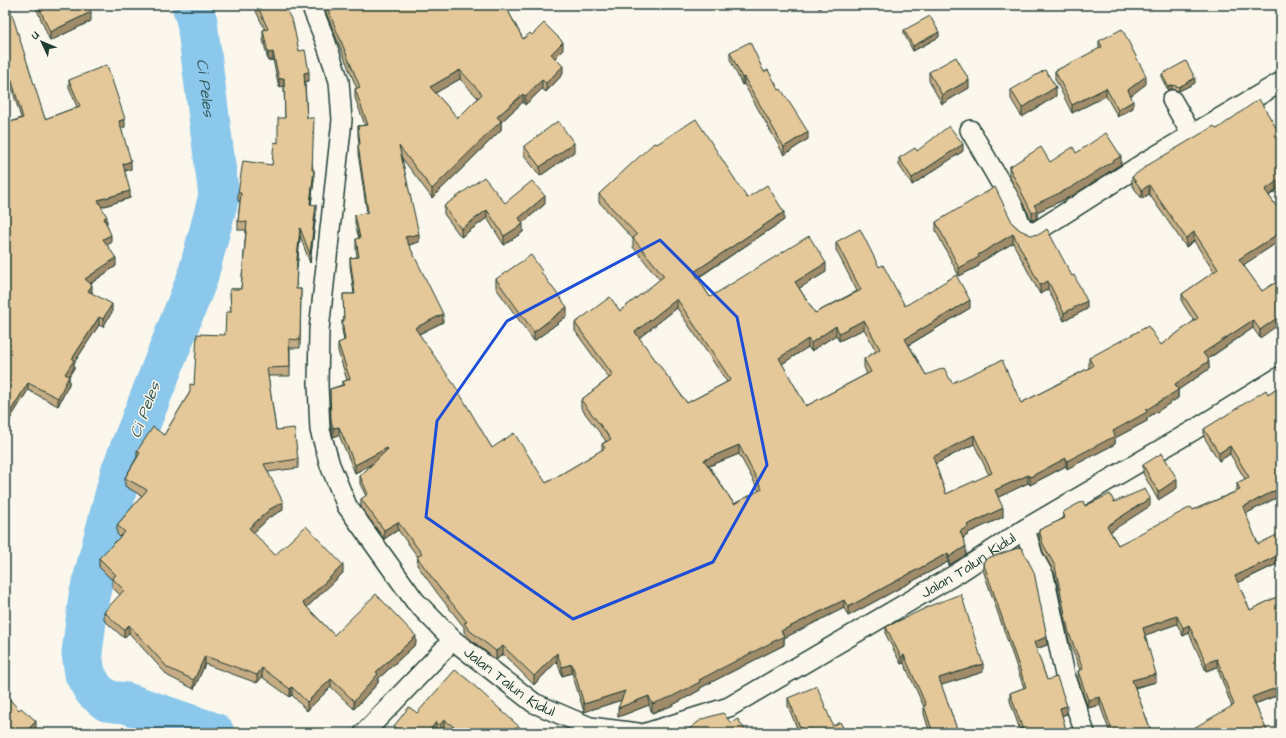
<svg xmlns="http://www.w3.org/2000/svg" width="1286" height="738" viewBox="0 0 1286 738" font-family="'Architects Daughter',sans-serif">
<rect width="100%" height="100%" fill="#fbf7ec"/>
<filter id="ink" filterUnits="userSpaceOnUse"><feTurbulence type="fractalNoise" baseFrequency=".025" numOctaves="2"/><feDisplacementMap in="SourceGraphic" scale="8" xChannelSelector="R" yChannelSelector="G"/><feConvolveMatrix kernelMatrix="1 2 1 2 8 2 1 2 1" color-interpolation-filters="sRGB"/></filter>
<g filter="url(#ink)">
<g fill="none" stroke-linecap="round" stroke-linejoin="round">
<path stroke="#8bc8ec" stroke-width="41" id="s1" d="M192,5L197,22L219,196L197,279L121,472L89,596L82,653L85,674L94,690L107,701L126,703L214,733"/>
<g stroke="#1f3d34" stroke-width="22">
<g id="minor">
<path id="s2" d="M311,5L325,40L339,81L342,120L319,330L318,384L320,430L330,465L347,506L415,601L453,640L534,703L590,727L638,733"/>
<path d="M1172,100L1192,135"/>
<path d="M970,130L1011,201L1021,225L1027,231L1034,233L1142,164L1281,82"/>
<path d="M1025,529L1033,556L1044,576L1065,675L1085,733"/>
<path d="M364,733L453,640"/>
<path id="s3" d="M646,733L729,707L958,573L1025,529L1194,430L1281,376"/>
</g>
</g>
<use href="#minor" stroke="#fbf7ec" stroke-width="19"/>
</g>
<path fill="#c5ac84" stroke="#1f3d34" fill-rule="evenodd" d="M5,5L45,119L77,107L69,87V80L125,127L121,128L131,169L125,171L130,198L101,207L111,243L107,244L116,266L90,284L92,293L112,312L103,327L99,325L74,363V368L69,376V384L58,406L28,390L7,424L5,423V124L21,118L11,85Z
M35,5H56L58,8L91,21L50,41Z
M253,5H284L309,81L305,82L307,118L313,170L314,179L311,205L316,214L310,263L300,236L297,268L296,289H301L300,348H290V376H268L276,430L298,459V468L268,472L283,510L270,517L253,533L275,555L343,573L307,607L334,635L416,644L378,679V683L354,709L331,687L307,711L292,695L290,697L262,677L257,683L205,664L194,689L168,676L129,633L124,638L104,620V612L120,595L112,587V580L99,567V558L120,537L117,534V525L142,496L125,486V478L137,457V451L164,435L190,392L194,385L225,335L231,312L230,289H241L246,230H238V221L240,201H238V193L272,165L278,143L285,118L284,86L279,87L273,60L268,61L263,39V30H265Z
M323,5H505L523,39L532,35L563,50L555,58L563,74L546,92L542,89L525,105L523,102L501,122V130L432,198L402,158L419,242L409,245L443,322L419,334L492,448L546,483L602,450V444L606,441L581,408V400L609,378L575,331V323L620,311L660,280L633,247V239L599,202V194L657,144L784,220L698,278L710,297L826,272L799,288L815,313L857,291L836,250V242L879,267L905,306L970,308L909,345L926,375L1021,403L1089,368V358L1161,345L1194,321L1182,302V294L1214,272L1194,241L1186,247L1149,194L1142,199L1132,185V177L1217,129L1281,136V187L1269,196L1281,213V240L1243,265L1262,291L1260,338L1253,328L1208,359L1209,369L1178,390V398L1147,418V421L1115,438V444L1067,469L1066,466L1030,485L1028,483L998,497L1003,517L968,533V535L963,538L966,555L949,565L948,562L848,616L844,608L784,638V645L700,688V690L671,706L652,713L649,705L618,717L621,700L584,712L572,673L562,676L557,661L534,685L503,654L496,660L469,638L464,632V627L438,594L417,565L418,557L398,530L384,539L361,507V499L366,496L360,484V476L372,464L355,473L339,435L333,437L331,428L330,389L342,385V382L347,380L338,351V343L344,341L342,330V321H344L343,294H354L350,266V258L357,257L356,248V239H359L355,223V215L367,213L358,153V145L359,144L358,135V126L365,125L355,98V89H357ZM460,79L478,98L458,118L435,93ZM677,308L727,382L687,403L639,338ZM864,329L876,351L864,359V367L867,374L806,406L782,364L808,347L811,351L836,335L839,341ZM974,444L989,475L946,494L935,464ZM739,454L759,491L734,504L709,466Z
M904,30L939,37L913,51L904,34Z
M1099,41L1146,84L1130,95L1133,108L1118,117L1106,96L1072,113L1055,79V71L1099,49Z
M730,52L764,72L779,90L808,139L784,155L744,84L742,85L730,59Z
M929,72L969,88L942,104L929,81Z
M1162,74L1195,83L1179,91L1172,89L1168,90L1162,79Z
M1011,90L1056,96L1022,117L1011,99Z
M524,146L574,152L540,176L524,155Z
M917,151H963L912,185L899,165V158Z
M1076,153L1121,164L1072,196L1037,212V218L1032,221L1009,176V167L1050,162Z
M505,203L545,204L522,223L523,232L504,245L487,218L461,237L444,214V206Z
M936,222L1013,224L1020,230L1087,309L1064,321L1048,289L1040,294L1013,243L979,263V266L959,276L936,231Z
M542,274L567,316L534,341L496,288V279Z
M1281,385V509L1276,498L1245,514L1258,544L1281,562L1238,583L1250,610L1281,595V694L1255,704L1232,707L1217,667L1206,671L1189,633L1183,636L1177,624L1145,635L1156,682L1135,688L1152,733H1110L1100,705L1088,708L1078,679V671L1080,670L1069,641L1055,574L1043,552L1039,538V530L1063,519V512L1085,506L1114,502L1150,506L1110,531L1118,545L1193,510L1237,491V483L1245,479L1230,454L1219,461L1204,437V429L1268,394Z
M1143,465L1177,488L1158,500L1143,473Z
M983,562L1047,645L1036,649L1047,680L1067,714L1020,730L1010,701V693L1024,688L983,570Z
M886,627L983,672L941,685L958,732L967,733H930L924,714V707L904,663L901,664L886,635Z
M788,698L833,726L846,733H799L788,706Z
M417,713L526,733H452L444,728L440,732L436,730L434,733H394V726Z"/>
<path fill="#a08c6b" stroke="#1f3d34" d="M819,5H825L819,9Z
M91,12V21L50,41V32Z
M939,32V37L913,51V46Z
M563,42V50L551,62V54Z
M273,52V60L268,61V53Z
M563,66V74L546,92V83Z
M460,70V79L430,96V87Z
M309,72V81L304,82V73Z
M1146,76V84L1128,98V90Z
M744,77V84L742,85V78Z
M11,78V85L5,88V81Z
M284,78V86L279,87V79Z
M1195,78V83L1179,91V87Z
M542,80V89L525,105V96Z
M969,80V88L942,104V95Z
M1172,85V89L1168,90V86Z
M1056,87V96L1022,117V108Z
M1106,88V96L1072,113V105Z
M523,94V102L501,122V130L432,198V189L497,117Z
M1133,101V108L1118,117V110Z
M125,119V127L119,129V121Z
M808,132V139L784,155V147Z
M574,143V152L540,176V167Z
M963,144V151L912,185V178Z
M1121,156V164L1072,196L1037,212V218L1032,221V213L1034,205Z
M131,161V169L123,171V164Z
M314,170V179L310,213V204Z
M1281,176V187L1265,198V190Z
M1149,185V194L1142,199V190Z
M130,191V198L98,208V200Z
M545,196V204L519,226V218Z
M316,205V214L310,263V254Z
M487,210V218L461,237V229Z
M784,212V220L694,280V272Z
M107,217V224L104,218Z
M523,224V232L504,245V236Z
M300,228V236L297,268V259Z
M1194,232V241L1186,247V238Z
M1281,232V240L1239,268V259Z
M419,234V242L405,246V237Z
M1013,234V243L979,263V266L959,276V268L978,255Z
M111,235V243L103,246V239Z
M116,258V266L85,287V279Z
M826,263V272L795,291V282Z
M1048,281V289L1040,294V285Z
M92,285V293L88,291Z
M677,299V308L635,341V332Z
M970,300V308L905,347V339Z
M1087,301V309L1064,321V313Z
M112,304V312L103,327V319Z
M567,307V316L534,341V332Z
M443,314V322L415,336V328Z
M1281,315V323L1260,338V330Z
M99,317V325L74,363V368L69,376V384L58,406V398L65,374L72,359Z
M864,320V329L839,341V333Z
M1253,320V328L1203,362V353Z
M836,326V335L811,351V343Z
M808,339V347L779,366V358Z
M1209,361V369L1178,390V398L1147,418V421L1115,438V444L1067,469V461L1113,431L1146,410L1175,384Z
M28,383V390L7,424V417Z
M339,427V435L333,437V428Z
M974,435V444L933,465V457Z
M739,445V454L704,468V460Z
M1230,446V454L1219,461V453Z
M387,448V456L355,473V465Z
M1066,458V466L1030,485V477Z
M1028,475V483L995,499V490Z
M1177,479V488L1158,500V492Z
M1276,490V498L1243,515V507Z
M1150,498V506L1107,534V526Z
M283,502V510L270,517L249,537V528L270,509Z
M1003,508V517L968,533V535L960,539V531L967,525Z
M398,522V530L384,539V530Z
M966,546V555L949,565V557Z
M948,553V562L848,616V607Z
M1281,554V562L1235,584V576Z
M343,565V573L303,611V603Z
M844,600V608L784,638V645L700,688V690L671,706L652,713V704L699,680L781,631Z
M1177,616V624L1143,636V628Z
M129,625V633L124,638V630Z
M1189,625V633L1183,636V628Z
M416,636V644L378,679V683L354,709V701L376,672Z
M1047,637V645L1034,650V642Z
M503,646V654L496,660V651Z
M557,653V661L534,685V676Z
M904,655V663L901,664V657Z
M205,656V664L194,689V680Z
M1217,659V667L1206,671V663Z
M572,664V673L562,676V667Z
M983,664V672L939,686V678Z
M262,668V677L257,683V675Z
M1156,674V682L1132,688V680Z
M331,679V687L307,711V702Z
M1281,686V694L1252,705V697Z
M292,687V695L290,697V689Z
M625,691V699L584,712V704Z
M649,696V705L618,717V708Z
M1100,697V705L1088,708V700Z
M1067,706V714L1060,716V708Z
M444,720V728L440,732V725Z
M36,721V731L34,733H25Z
M436,722V730L434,733H428Z
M810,729V733H802V732Z"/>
<path fill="#e5c899" stroke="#1f3d34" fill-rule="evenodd" d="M5,5H9L45,119L80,106L69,80L107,65L125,119L119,121L131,161L123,164L130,191L98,200L107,217L104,218L111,235L103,239L116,258L85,279L92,285L88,291L112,304L103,319L99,317L72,359L74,360L65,374L69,376L58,398L28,383L7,417L5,416V124L23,118L11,78L5,81Z
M38,5H56L58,8L63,5H88L91,12L50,32Z
M257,5H284L293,23L299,51L305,50L309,72L304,73L307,118H314L312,170H314L310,204L316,205L310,254L300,228L297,259L296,289H301L300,340L289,339L290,367L267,368L276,430L294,428L298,459L264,464L283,502L270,509L249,528L275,555L306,526L343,565L303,603L334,635L376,594L416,636L376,672L378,674L354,701L331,679L307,702L292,687L290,689L262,668L257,675L205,656L194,680L168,668L129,625L124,630L104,612L124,590L112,578L116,575L99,558L125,532L117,525L147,490L125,478L140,453L137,451L153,427L164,435L190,392V384L194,385L197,334L225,335L226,312H231L230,289H241L247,222L238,221L241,193H238L243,161L272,165L274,142L278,143V118H285L284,78L279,79L273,52L268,53L263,30L268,29Z
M326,5H505L523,39L530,33L532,35L544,23L563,42L551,54L563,66L546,83L542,80L525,96L523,94L497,117L501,121L432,189L399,146L419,234L405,237L443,314L415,328L457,389L492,448L514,433L546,483L605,448L602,444L611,439L581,400L613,375L575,323L610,297L620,311L664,276L633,238L637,235L599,194L655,142L657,144L696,119L747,198L767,185L784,212L694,272L710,297L809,236L826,263L795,282L815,313L861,290L836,242L860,229L879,267L883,265L905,306L956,275L970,300L905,339L926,375L944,368L952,383L1002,360L1021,403L1093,366L1089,358L1148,326L1161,345L1198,318L1182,294L1218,269L1194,232L1186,238L1149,185L1142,190L1132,177L1148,165L1214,126L1217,129L1259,99L1281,136V178L1265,190L1281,213V232L1239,259L1262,291L1281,279V315L1260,330L1253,320L1203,353L1209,361L1175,384L1178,390L1146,410L1147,412L1113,431L1115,436L1067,461L1066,458L1030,477L1028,475L995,490L1003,508L967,525L968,527L960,531L966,546L949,557L948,553L848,607L844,600L781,631L784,636L699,680L700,682L671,697L652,704L649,696L618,708L625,691L584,704L572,664L562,667L557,653L534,676L503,646L496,651L469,630L464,623L467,622L438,586L417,557L422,554L398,522L384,530L361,499L368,494L360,476L388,449L387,448L355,465L339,427L333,428L331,420L330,389L344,385L342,382L350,379L338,343L345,340L342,321H344L343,294H355L350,258L359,257L356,239L360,238L355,215L368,212L358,145L360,144L358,126L368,125L355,89L360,87ZM460,70L482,94L458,118L430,87ZM677,299L731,380L687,403L635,332ZM864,320L880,349L864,359L871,372L806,406L779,358L808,339L811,343L836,326L839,333ZM974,435L992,473L946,494L933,457ZM739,445L762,489L734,504L704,460Z
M930,16L939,32L913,46L904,30Z
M1122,29L1146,76L1128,90L1133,101L1118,110L1106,88L1072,105L1055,71L1102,47L1099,41Z
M750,42L764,72L768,70L779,90L781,89L808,132L784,147L744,77L742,78L730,52Z
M956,57L969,80L942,95L929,72Z
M1186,61L1195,78L1179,87L1172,85L1168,86L1162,74Z
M1045,70L1056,87L1022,108L1011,90Z
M558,121L574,143L540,167L524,146Z
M949,126L963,144L912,178L899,158L915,148L917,151Z
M1106,133L1121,156L1072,187L1034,205L1037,210L1032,213L1009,167L1041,147L1050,162L1073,147L1076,153Z
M484,177L505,203L532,181L545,196L519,218L523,224L504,236L487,210L461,229L444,206Z
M995,187L1013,224L1020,230L1031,235L1040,234L1047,229L1072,276L1074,275L1087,301L1064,313L1048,281L1040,285L1013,234L978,255L979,257L959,268L936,222Z
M531,255L542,271L541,272L567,307L534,332L496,279Z
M1281,385V501L1276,490L1243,507L1258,544L1281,533V554L1235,576L1250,610L1281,595V686L1252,697L1268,733H1185L1234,705L1217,659L1206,663L1189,625L1183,628L1177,616L1143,628L1156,674L1132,680L1152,733H1113L1100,697L1088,700L1078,671L1083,669L1069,633L1055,566L1043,544L1039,530L1065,518L1063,512L1083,501L1085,506L1110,494L1114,502L1145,489L1150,498L1107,526L1118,545L1191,507L1193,510L1240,490L1237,483L1249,477L1230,446L1219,453L1204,429L1266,390L1268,394Z
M1162,453L1177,479L1158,492L1143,465Z
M1021,547L1034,572L1047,637L1034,642L1047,680L1057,677L1067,706L1060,708L1067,733H1010L1023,730L1010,693L1026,687L983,562L988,558Z
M961,594L983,664L939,678L958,732L966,729L967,733H933L924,706L926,705L904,655L901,657L886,627L932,605Z
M455,670L467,679L526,733H463L444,720L440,725L436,722L428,733H403L394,726L409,707L417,713Z
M817,686L833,726L840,722L846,733H812L810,729L802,732L788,698Z
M5,694L19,710L21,708L36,721L25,733H5Z
M723,713L731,723L738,719L747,733H684L702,719Z
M554,731L557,733H552Z"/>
</g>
<path fill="none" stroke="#1d4ed8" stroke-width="3" stroke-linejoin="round" d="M660,240L737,317L767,465L713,562L573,619L426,517L437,421L507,321Z"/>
<g text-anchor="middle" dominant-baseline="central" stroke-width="3" stroke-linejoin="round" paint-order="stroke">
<g font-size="15" fill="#1f3d34" stroke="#fbf7ec">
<text stroke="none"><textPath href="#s3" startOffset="365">Jalan Talun Kidul</textPath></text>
<text stroke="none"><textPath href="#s2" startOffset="754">Jalan Talun Kidul</textPath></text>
</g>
<g font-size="16" font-style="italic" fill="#355959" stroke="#fbf7ec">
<text stroke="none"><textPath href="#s1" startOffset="84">Ci Peles</textPath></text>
<text transform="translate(145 410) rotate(-69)">Ci Peles</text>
</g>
</g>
<rect width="1286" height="738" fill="none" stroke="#fbf7ec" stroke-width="20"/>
<rect x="10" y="10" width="1266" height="718" fill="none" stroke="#1f3d34" stroke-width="1.5" filter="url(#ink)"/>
<g transform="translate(42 42) rotate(314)" stroke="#fbf7ec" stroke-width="3" paint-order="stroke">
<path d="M0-3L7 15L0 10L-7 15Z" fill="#1f3d34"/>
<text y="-6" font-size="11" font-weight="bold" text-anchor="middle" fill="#1f3d34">U</text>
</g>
</svg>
